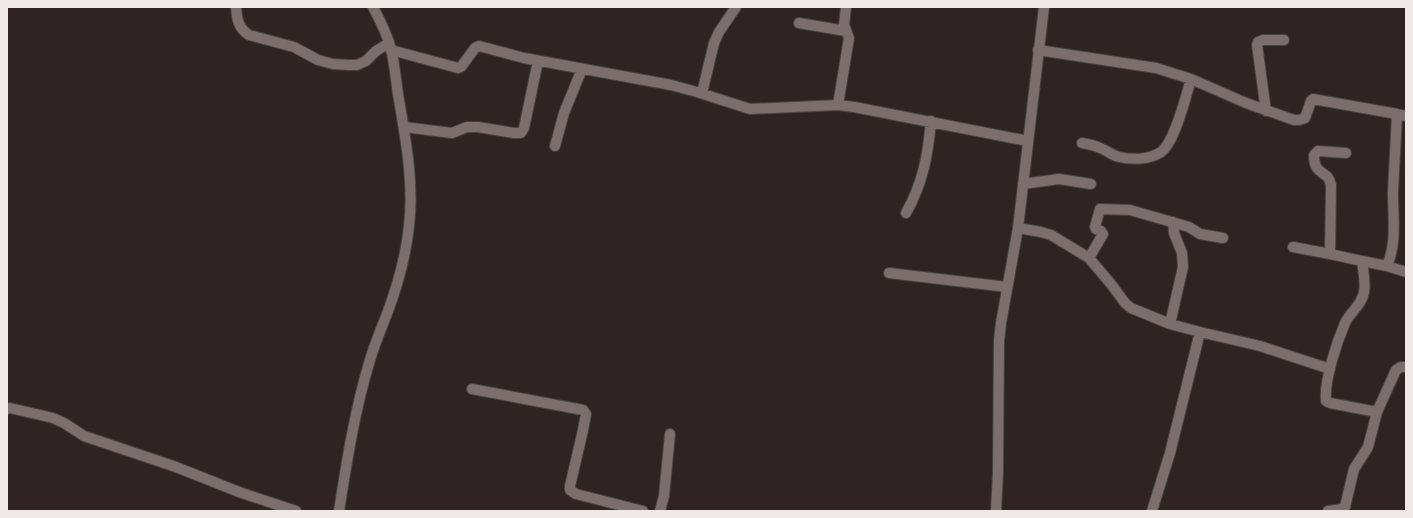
<svg xmlns="http://www.w3.org/2000/svg" width="1413" height="518" viewBox="0 0 1413 518" font-family="'IBM Plex Sans',sans-serif">
<rect width="100%" height="100%" fill="#2f2423"/>
<g fill="none" stroke-linecap="round" stroke-linejoin="round">
<g stroke="#4b4241" stroke-width="12">
<path id="street" d="M236,7C237,19 238,28 249,35L294,47L318,60L333,64L349,65H357L366,61L376,51L389,43
M799,23L846,31
M391,50L458,68L461,67L475,48L479,46L524,58L671,85L697,92L750,109L838,105L854,107L1028,141
M1038,50L1156,68L1191,79L1246,103L1294,120H1299L1305,118L1311,101L1313,99L1397,114
M702,93L714,43L719,32L736,7
M838,105L849,38L844,25L846,7
M1266,111L1257,45L1258,42L1263,40H1284
M1406,116L1397,114C1396,140 1394,167 1393,193C1393,219 1397,242 1387,266L1362,261C1363,271 1366,282 1364,292C1362,305 1350,312 1345,323C1337,342 1324,380 1326,401L1330,403L1377,412L1396,370L1401,367H1406
M404,127L452,133L467,127H478L514,133H521L524,128L538,61
M1082,143C1088,144 1094,145 1100,148C1106,150 1112,155 1119,157C1132,160 1149,160 1161,152C1175,142 1186,96 1191,79
M555,146L564,113L582,69
M1346,153L1318,151L1314,155C1314,177 1328,169 1331,185L1330,254L1362,261
M1023,184L1059,179L1091,184
M906,213C923,183 928,155 931,121
M1018,228L1041,232L1051,235L1089,258L1111,284L1125,303L1131,308L1170,324L1200,332L1260,346L1330,369
M1293,247L1330,254
M1089,258L1103,234L1101,231L1096,229L1095,227L1100,209L1130,210L1189,227L1200,234L1223,238
M1387,266L1406,272
M889,273L1007,287
M1170,324L1183,267L1182,253L1174,233L1173,222
M472,389L583,410L586,414L583,430L570,486V490L576,494L643,511
M7,409L10,408L53,418L64,423L84,436L176,467L239,492L296,511
M660,511L664,496L670,434
M1152,511L1170,453L1200,332
M1328,511L1342,509L1345,507L1354,469L1368,447L1377,412"/>
</g>
<g stroke="#4b4241" stroke-width="12">
<path id="secondary" d="M339,511C347,460 355,409 370,360C375,343 382,327 388,311C398,284 406,255 409,226C414,184 406,141 399,100C396,83 395,65 391,49C387,34 380,20 373,7
M996,511L998,472L999,341L1001,323L1018,228L1044,7"/>
</g>
<use href="#street" stroke="#7b6e6c" stroke-width="10"/>
<use href="#secondary" stroke="#7b6e6c" stroke-width="10"/>
</g>
<rect width="1413" height="518" fill="none" stroke="#efe8e7" stroke-width="16"/>
</svg>
